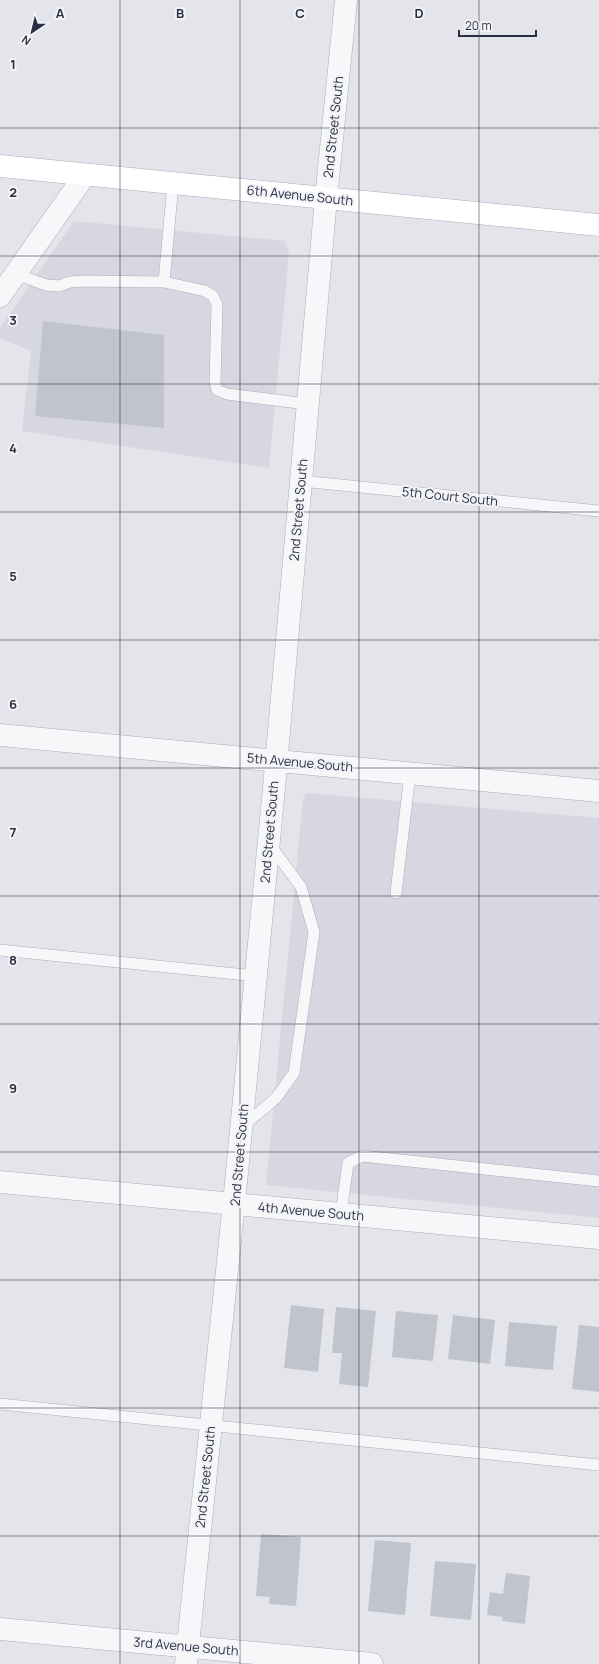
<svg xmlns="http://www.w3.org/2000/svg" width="599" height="1664" viewBox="0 0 599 1664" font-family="Manrope,sans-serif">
<rect width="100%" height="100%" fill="#e3e5eb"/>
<path fill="#d6d7e0" d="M74,221L285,241L289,253L269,468L22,431L31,351L0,338V328Z
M307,793L599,818V1218L266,1185L303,799Z"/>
<path fill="#c1c3ce" d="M43,321L164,335V428L35,416Z
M291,1305L324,1309L318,1372L284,1368Z
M336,1307L376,1311L368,1387L339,1384L342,1353H332Z
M396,1311L438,1315L433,1361L392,1357Z
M453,1315L495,1320L490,1364L448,1359Z
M509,1322L557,1326L553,1370L505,1366Z
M579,1325L599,1327V1392L572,1389Z
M261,1534L301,1537L296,1606L269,1604L270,1597L256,1596Z
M375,1540L411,1543L405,1615L368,1611Z
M435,1561L476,1564L471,1620L430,1616Z
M506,1573L530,1576L525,1624L502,1621L503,1617L487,1615L490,1592L503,1594Z"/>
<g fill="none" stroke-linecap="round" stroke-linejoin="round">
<g stroke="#acaeb9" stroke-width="12">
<path id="lane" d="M173,183L164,282L205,291L213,296L217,304L215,382L217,390L227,394L307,404
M16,274L46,285L59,286L70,282L84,281L164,282
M301,481L599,511
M396,893L410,773
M0,950L256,976
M242,1127L276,1098L294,1073L314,932L301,887L270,845
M341,1213L348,1163L362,1156L599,1181
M0,1404L599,1465"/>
</g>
<g stroke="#acaeb9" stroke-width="23">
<path id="street" d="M0,296L85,175
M0,735L599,791
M0,1182L599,1238
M0,1629L372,1664
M186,1664L234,1203L274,788L326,198L346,0"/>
</g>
<g stroke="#acaeb9" stroke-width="23">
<path id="secondary" d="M0,166L599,225"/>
</g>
<use href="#lane" stroke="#f6f7f9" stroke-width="11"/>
<use href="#street" stroke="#f6f7f9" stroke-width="22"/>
<use href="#secondary" stroke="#fff" stroke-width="22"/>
</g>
<path fill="none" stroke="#2b2e43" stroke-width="1" stroke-opacity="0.55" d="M120,0V1664M240,0V1664M359,0V1664M479,0V1664M0,128H599M0,256H599M0,384H599M0,512H599M0,640H599M0,768H599M0,896H599M0,1024H599M0,1152H599M0,1280H599M0,1408H599M0,1536H599"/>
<g text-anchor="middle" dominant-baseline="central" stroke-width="4" stroke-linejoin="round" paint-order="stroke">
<g font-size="13" fill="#2b2e43" stroke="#f3f4f8">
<text transform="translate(333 127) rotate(-84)">2nd Street South</text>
<text transform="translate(300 195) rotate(6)">6th Avenue South</text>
<text transform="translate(450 496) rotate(6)">5th Court South</text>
<text transform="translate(298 510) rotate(-85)">2nd Street South</text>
<text transform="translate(300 762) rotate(5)">5th Avenue South</text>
<text transform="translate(269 832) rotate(-85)">2nd Street South</text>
<text transform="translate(239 1155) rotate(-85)">2nd Street South</text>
<text transform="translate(311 1211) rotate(5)">4th Avenue South</text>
<text transform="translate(205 1477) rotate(-84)">2nd Street South</text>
<text transform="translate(186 1646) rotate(5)">3rd Avenue South</text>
</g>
</g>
<g font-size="13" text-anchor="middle" font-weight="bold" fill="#2b2e43" stroke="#f3f4f8" stroke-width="4" stroke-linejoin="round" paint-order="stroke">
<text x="60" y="18">A</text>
<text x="180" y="18">B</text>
<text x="300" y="18">C</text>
<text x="419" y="18">D</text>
<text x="13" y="69">1</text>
<text x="13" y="197">2</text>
<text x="13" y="325">3</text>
<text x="13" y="453">4</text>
<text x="13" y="581">5</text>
<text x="13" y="709">6</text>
<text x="13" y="837">7</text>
<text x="13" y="965">8</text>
<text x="13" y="1093">9</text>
</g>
<g transform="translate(32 32) rotate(215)" stroke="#f3f4f8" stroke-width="3" paint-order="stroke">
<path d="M0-3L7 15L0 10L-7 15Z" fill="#2b2e43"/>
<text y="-6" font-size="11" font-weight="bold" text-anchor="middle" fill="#2b2e43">N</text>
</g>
<path d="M459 30v6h77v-6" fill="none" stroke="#2b2e43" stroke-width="2"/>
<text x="465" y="30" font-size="12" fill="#2b2e43" stroke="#f3f4f8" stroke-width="3" paint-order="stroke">20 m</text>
</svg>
